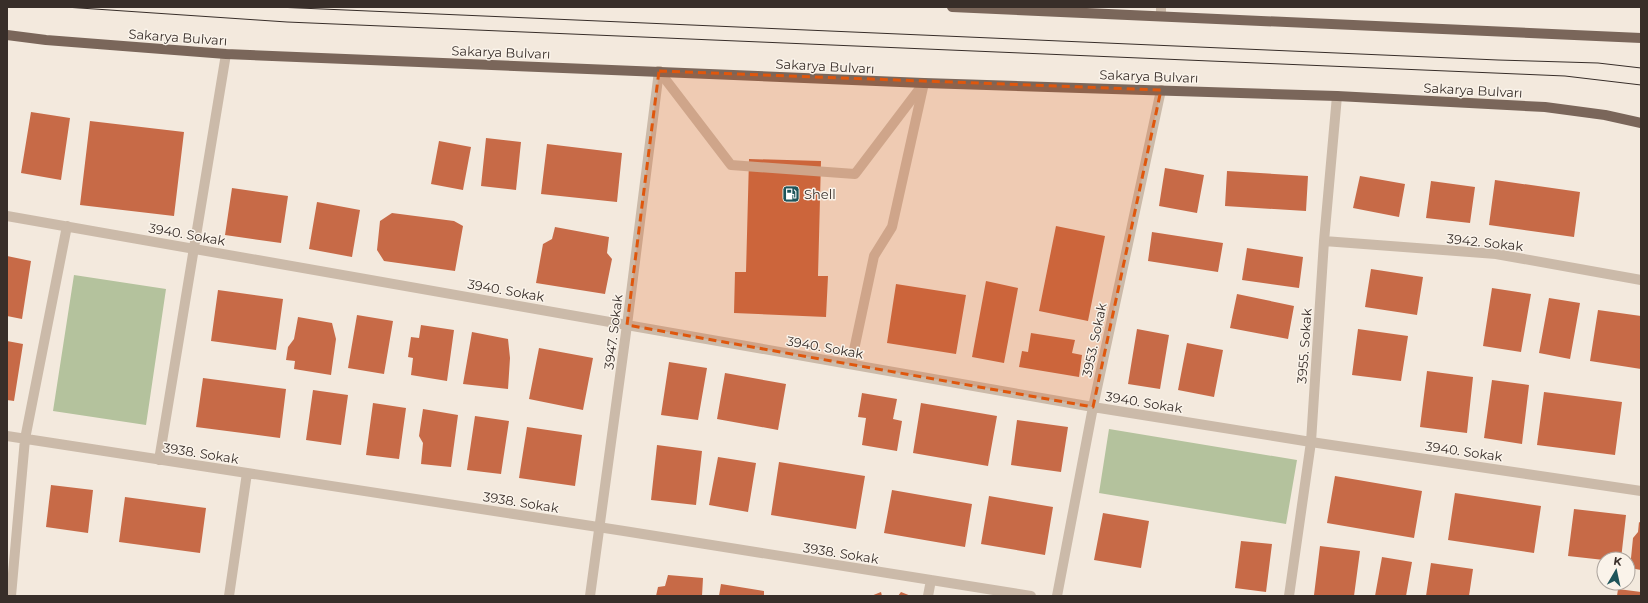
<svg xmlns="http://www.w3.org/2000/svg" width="1648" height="603" viewBox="0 0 1648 603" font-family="Montserrat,sans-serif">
<rect width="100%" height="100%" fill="#f3e9dd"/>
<path fill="#b4c29d" d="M74,275L166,289L146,425L53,411Z
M1109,429L1297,460L1286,524L1099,493Z"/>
<path fill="#c76a47" d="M31,112L70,118L61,180L21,173Z
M90,121L184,132L174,216L80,205Z
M486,138L521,142L516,190L481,186Z
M439,141L471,147L463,190L431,184Z
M547,144L622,153L617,202L541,194Z
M749,159L821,161L818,276H828L826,317L734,313L735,272H746Z
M1165,168L1204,175L1197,213L1159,206Z
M1227,171L1308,176L1306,211L1225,206Z
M1360,176L1405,184L1399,217L1353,208Z
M1495,180L1580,192L1574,237L1489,225Z
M1431,181L1475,187L1470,223L1426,218Z
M232,188L288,196L281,243L225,235Z
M317,202L360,210L352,257L309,249Z
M392,213L454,221L463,226L455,271L384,261L377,250L380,221Z
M1056,226L1105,236L1088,321L1039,311Z
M555,227L609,237L607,253L612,259L605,294L536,283L543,244L552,239Z
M1152,232L1223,243L1218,272L1148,261Z
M1247,248L1303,257L1299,288L1242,280Z
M7,256L31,261L22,319L7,316Z
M1371,269L1423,277L1417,315L1365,307Z
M986,281L1018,288L1004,363L972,357Z
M896,284L966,295L956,354L887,343Z
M1492,288L1531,294L1521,352L1483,346Z
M218,290L283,299L276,350L211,341Z
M1237,294L1294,306L1288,339L1230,328Z
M1549,298L1580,303L1570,359L1539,353Z
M1598,310L1641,316V369L1590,361Z
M357,315L393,321L384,374L348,368Z
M298,317L332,323L336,339L331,375L294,369L295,361L286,360L288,347L294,339Z
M421,325L454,330L447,381L411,375L413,358L408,357L411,337L419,338Z
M1137,329L1169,335L1160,389L1128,384Z
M1358,329L1408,336L1401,381L1352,375Z
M472,332L508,339L510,358L508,389L463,384Z
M1031,333L1075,340L1072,353L1082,355L1079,377L1019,367L1022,351L1028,352Z
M7,341L23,344L14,401L7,400Z
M1187,343L1223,350L1214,397L1178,390Z
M539,348L593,358L583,410L529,399Z
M669,362L707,368L698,420L661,415Z
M1427,371L1473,377L1467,433L1420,427Z
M725,373L786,384L778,430L717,419Z
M203,378L286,389L280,438L196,427Z
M1492,380L1529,385L1522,444L1484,438Z
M313,390L348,395L341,445L306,440Z
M1544,392L1622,402L1615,455L1537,445Z
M862,393L897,399L893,419L902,421L897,451L862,445L866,418L858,417Z
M373,403L406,408L399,459L366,455Z
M921,403L997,416L988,466L913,453Z
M423,409L458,415L451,467L421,464L423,443L419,436Z
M475,416L509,421L501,474L467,470Z
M1017,420L1068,427L1061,472L1011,465Z
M527,427L582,435L575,486L519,478Z
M657,445L702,451L696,505L651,500Z
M718,457L756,463L748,512L709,505Z
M779,462L865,476L856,529L771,515Z
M1335,476L1422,491L1414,538L1327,523Z
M51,485L93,490L88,533L46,527Z
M892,490L972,504L965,547L884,533Z
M1455,493L1541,506L1534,553L1448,540Z
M989,496L1053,507L1045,555L981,544Z
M125,497L206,508L200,553L119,542Z
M1574,509L1626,515L1621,559L1604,560L1568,556Z
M1103,513L1149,521L1141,568L1094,560Z
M1639,522L1641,523V570L1630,568L1633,538L1638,532Z
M1241,541L1272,544L1266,592L1235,588Z
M1320,546L1360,551L1354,596L1314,595Z
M1382,557L1412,562L1406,596H1375Z
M1431,563L1473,569L1469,596H1426Z
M668,575L703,578L702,596H656L658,587L665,586Z
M721,584L764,591V596H719Z
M1618,589L1641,592V596H1617Z
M881,592L882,596H871Z
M901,592L911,596H898Z"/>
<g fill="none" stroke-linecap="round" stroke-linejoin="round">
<path stroke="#cbbaa9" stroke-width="10" d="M659,71L731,165L855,174L924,83"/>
<path stroke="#cbbaa9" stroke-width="10" d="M1161,16V7
M7,216L1093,407L1311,442L1641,491
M1324,241L1496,254L1641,280
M851,364L874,256L892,227L924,83
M7,436L624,531L1031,596
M159,460L226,54
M11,596L25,439L67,226
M229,596L247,473
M590,596L627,325L659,71
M928,596L931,580
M1057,596L1093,407L1161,90
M1289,596L1311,442L1324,241L1337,96"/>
<path stroke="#7a665a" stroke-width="10" d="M952,7L1641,38
M7,35L46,40L226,54L924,83L1337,96L1545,107L1605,115L1641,123"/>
<path stroke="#382e29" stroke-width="1" d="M65,7L287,22L1565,76L1641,85
M276,7L1498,60L1598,63L1641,68"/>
</g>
<path fill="#df570d" fill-opacity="0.2" stroke="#df570d" stroke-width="3" stroke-dasharray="8 5" stroke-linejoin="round" d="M659,71L1161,90L1093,407L627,325Z"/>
<defs>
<g id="fuel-square" transform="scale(0.9)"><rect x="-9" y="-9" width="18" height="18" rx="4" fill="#1e545a" stroke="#faf3ea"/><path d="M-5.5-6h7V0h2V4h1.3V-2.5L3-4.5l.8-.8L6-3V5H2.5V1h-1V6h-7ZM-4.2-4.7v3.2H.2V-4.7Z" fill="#fff"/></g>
</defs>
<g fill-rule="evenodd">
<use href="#fuel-square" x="791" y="194"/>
</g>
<g text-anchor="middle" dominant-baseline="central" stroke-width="3" stroke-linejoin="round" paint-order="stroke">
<g font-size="13" fill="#382e29" stroke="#faf3ea">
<text transform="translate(178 37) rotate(4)">Sakarya Bulvarı</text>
<text transform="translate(501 52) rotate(2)">Sakarya Bulvarı</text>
<text transform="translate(825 66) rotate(3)">Sakarya Bulvarı</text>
<text transform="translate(1149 76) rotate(2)">Sakarya Bulvarı</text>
<text transform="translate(1473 90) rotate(3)">Sakarya Bulvarı</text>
<text transform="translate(187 234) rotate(10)">3940. Sokak</text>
<text transform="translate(1485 242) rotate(6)">3942. Sokak</text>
<text transform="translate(506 290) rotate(10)">3940. Sokak</text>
<text transform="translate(613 332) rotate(-83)">3947. Sokak</text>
<text transform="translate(1094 340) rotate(-78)">3953. Sokak</text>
<text transform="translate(1304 346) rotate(-86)">3955. Sokak</text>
<text transform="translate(825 347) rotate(10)">3940. Sokak</text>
<text transform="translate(1144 402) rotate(9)">3940. Sokak</text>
<text transform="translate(1464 451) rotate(8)">3940. Sokak</text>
<text transform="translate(201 453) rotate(9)">3938. Sokak</text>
<text transform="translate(521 502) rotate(9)">3938. Sokak</text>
<text transform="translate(841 553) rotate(9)">3938. Sokak</text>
</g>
<g font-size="13" fill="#382e29" stroke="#faf3ea" text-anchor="start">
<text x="804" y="194">Shell</text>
</g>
</g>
<rect width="1648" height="603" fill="none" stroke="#382e29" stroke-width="16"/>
<g transform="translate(1616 571) rotate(9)"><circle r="19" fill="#faf3ea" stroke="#aca49d"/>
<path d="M0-3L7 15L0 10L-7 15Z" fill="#1e545a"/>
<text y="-6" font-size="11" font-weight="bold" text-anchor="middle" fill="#382e29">K</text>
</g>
</svg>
